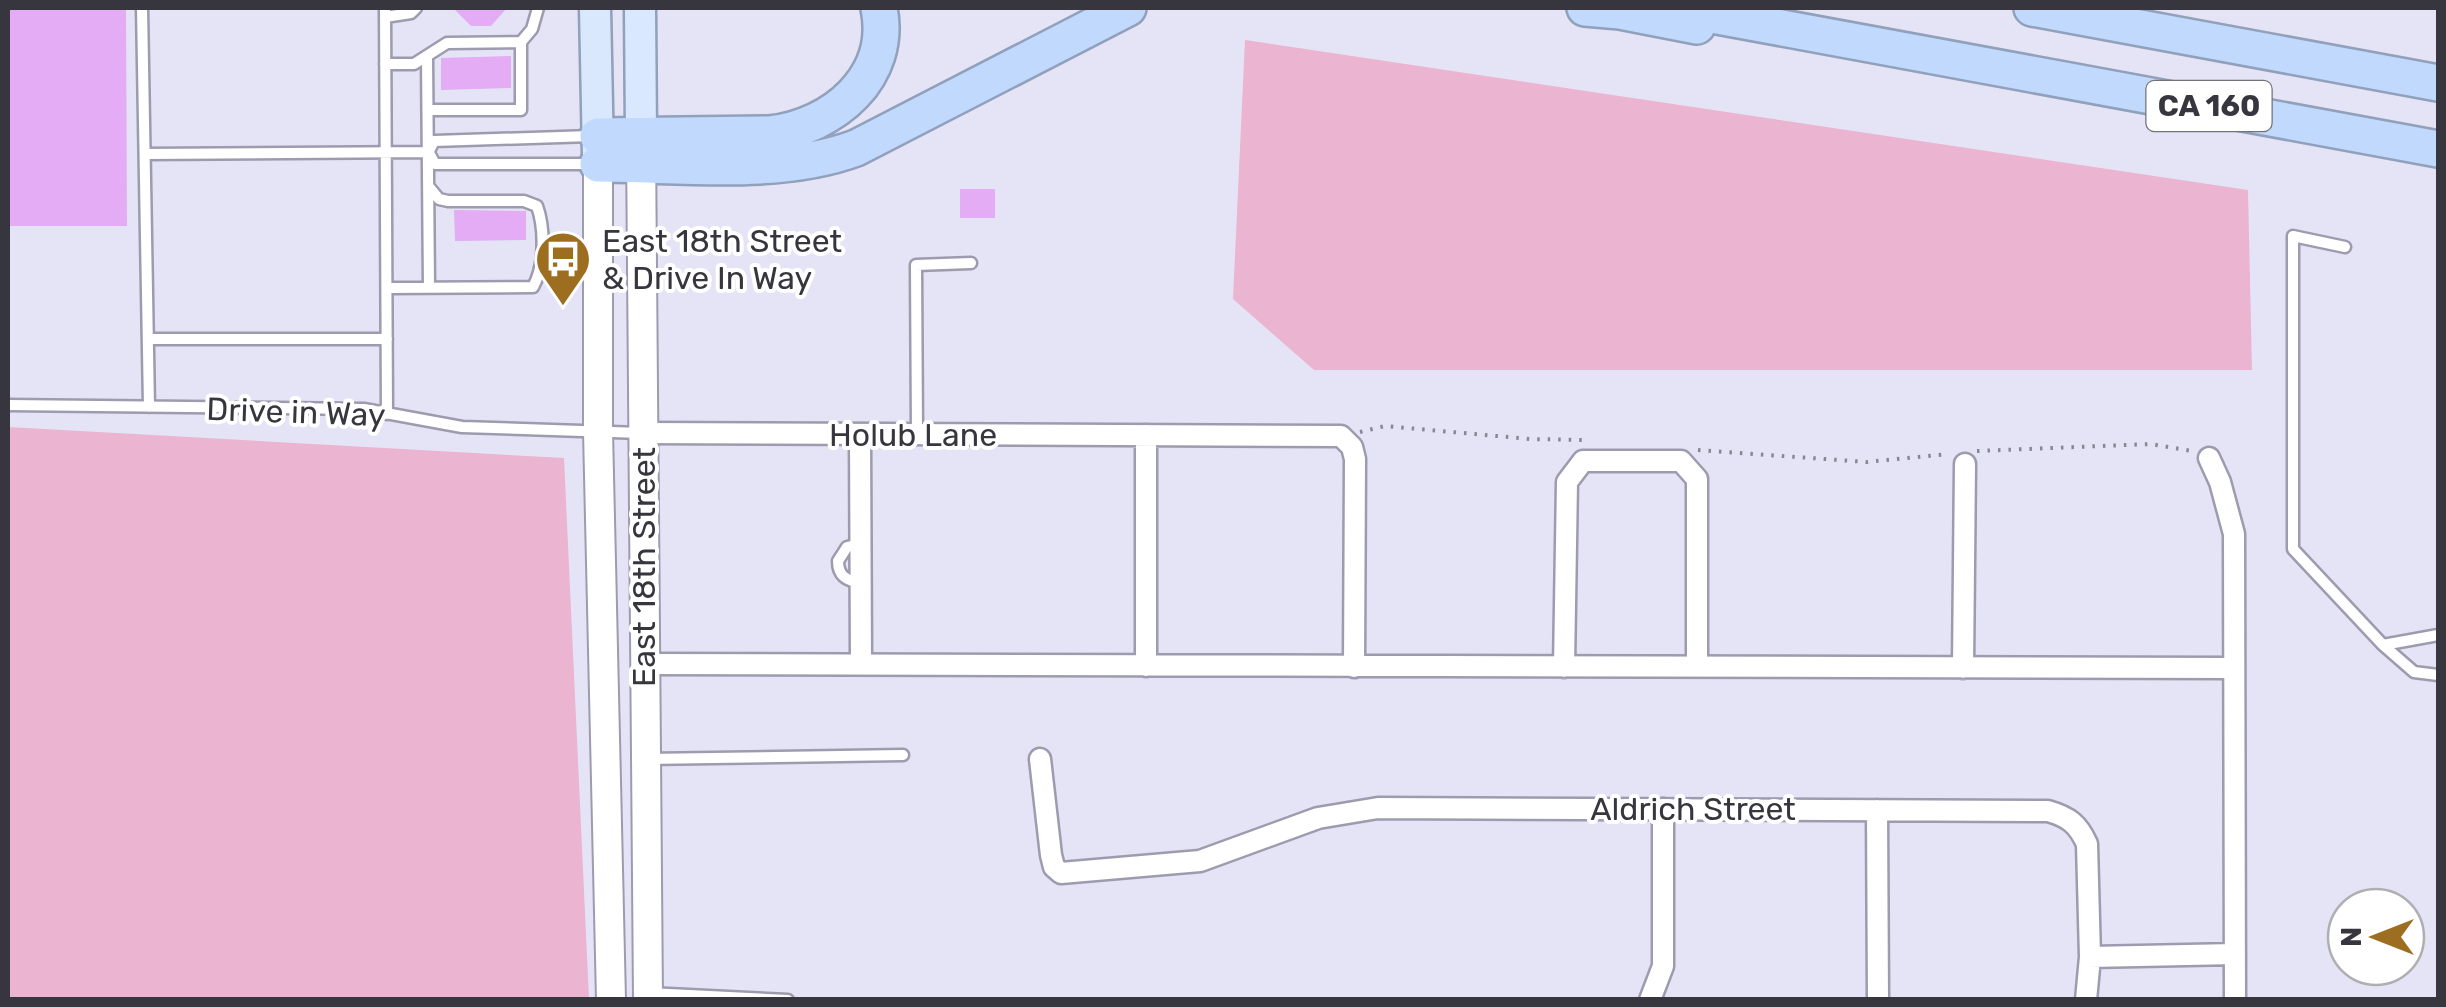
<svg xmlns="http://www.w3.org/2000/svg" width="2446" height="1007" viewBox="0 0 2446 1007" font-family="Rubik,sans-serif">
<rect width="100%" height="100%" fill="#e5e4f7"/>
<path fill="#ebb4d0" d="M1245,40L2248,190L2252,370H1314L1233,299Z
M8,427L564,458L589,999H8Z"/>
<path fill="#e3acf5" d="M8,8H126L127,226H8Z
M453,8H507L491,26H471Z
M511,56V88L441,90V58Z
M960,189H995V218H960Z
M454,210L526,211V240L455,241Z"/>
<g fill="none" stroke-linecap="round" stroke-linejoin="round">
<g stroke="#9d9bad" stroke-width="15">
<path id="service" d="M142,8L149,407
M385,8L387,414
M385,17L411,13L416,8
M427,58L429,287
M385,64H414L447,43L521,42
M428,110H521V42L532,29L538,8
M429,151L434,141L591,136
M429,153L435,164H590
M145,154L429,152
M2345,247L2293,236V549L2383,645L2414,672L2438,675
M387,288L533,287C545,266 545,229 537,206L524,201H448L439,199L429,187
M148,339H387
M8,405L364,409L462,427L641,433
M917,435L916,265L971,263
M860,583C846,580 838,576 838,561L847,547L860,544
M2383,645L2438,635
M646,759L903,755
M649,993L788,1000"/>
</g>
<g stroke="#9d9bad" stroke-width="25">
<path id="minor" d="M642,433L1341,436L1352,447L1355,459L1354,667
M860,434L861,663
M1146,435V666
M2209,458L2220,482L2234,534L2235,1000
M644,664L2233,668
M1564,667L1567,482L1583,461H1681L1697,479V666
M1963,668L1965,464
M1040,759L1051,855L1054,867L1061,873L1200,861L1318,818L1378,808L2048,811C2069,817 2078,824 2087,844L2090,957L2086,1000
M1877,810L1878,1000
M2090,957L2235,954
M1650,1000L1663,966V809"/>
</g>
<g stroke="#9d9bad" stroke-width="32">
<path id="secondary" d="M641,145L648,1000
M598,164V431L611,1000"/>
</g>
<g stroke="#91a0bb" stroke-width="35">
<path id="primary" d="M595,8L598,156
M640,8L641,134"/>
</g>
<g stroke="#91a0bb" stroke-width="40">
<path id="motorway" d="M1585,8L1620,11L1697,26
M1674,8L2438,149
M2032,8L2438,83
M598,136L770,134C833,127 893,77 879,8
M598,164C681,164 778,177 856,148L1128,8"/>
</g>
<path stroke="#878693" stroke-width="4" stroke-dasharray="2.5 8" stroke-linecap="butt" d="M1360,432L1385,426L1530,439L1584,440
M1698,450L1867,462L1948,454
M1977,451L2151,444L2192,451"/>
<use href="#service" stroke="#fff" stroke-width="10"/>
<use href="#minor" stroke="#fff" stroke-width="20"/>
<use href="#secondary" stroke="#fff" stroke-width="28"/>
<use href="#primary" stroke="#dae8fe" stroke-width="30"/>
<use href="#motorway" stroke="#c2d9fe" stroke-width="35"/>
</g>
<defs>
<g id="bus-pin" transform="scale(2.875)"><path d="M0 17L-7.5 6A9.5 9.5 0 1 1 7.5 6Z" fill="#9d6d20" stroke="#fff"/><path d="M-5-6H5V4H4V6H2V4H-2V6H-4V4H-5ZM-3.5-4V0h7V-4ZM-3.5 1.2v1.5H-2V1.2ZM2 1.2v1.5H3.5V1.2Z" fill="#fff"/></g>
</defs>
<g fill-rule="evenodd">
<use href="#bus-pin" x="563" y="259"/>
</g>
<g text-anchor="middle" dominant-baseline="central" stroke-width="8" stroke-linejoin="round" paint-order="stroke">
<rect fill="#fff" stroke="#737278" stroke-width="2.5" x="2146.5" y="81" width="125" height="50" rx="8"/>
<g font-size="30" font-weight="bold" fill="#37363e">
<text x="2209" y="106">CA 160</text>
</g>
<g font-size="32" fill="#37363e" stroke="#fff" text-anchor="start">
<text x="602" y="241">East 18th Street<tspan x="602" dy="37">&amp; Drive In Way</tspan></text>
</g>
<g font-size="32" fill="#37363e" stroke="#fff">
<text transform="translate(296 412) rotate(2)">Drive in Way</text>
<text x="913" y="435">Holub Lane</text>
<text transform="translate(644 567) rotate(-90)">East 18th Street</text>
<text x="1693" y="809">Aldrich Street</text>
</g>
</g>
<rect width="2446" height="1007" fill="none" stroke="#37363e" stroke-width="20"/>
<g transform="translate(2376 937) rotate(270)"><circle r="48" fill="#ffffff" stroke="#afafb2" stroke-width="2.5"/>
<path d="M0-8L18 38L0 25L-18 38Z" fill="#9d6d20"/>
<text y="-15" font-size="28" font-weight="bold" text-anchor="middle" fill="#37363e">N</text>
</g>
</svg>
